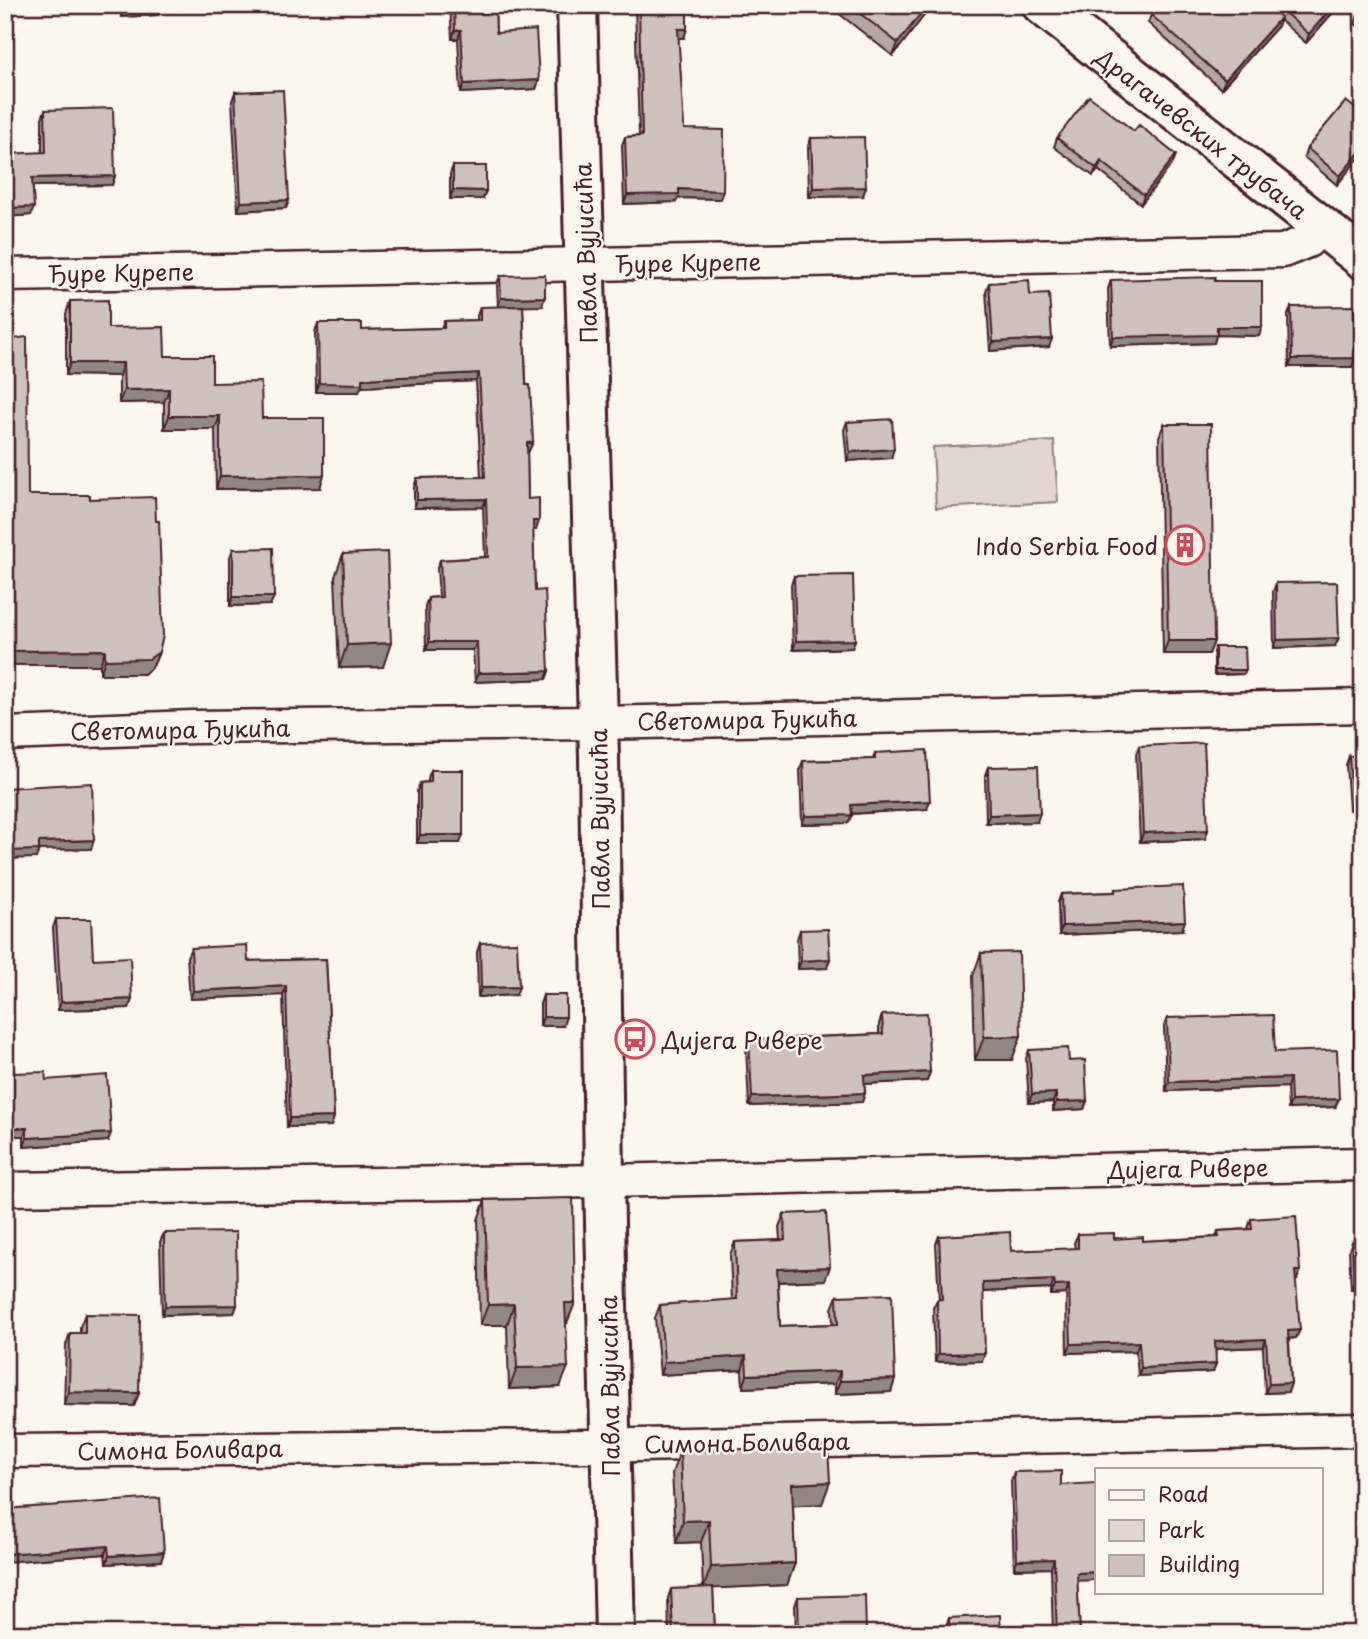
<svg xmlns="http://www.w3.org/2000/svg" width="1368" height="1639" viewBox="0 0 1368 1639" font-family="'Playpen Sans',sans-serif">
<rect width="100%" height="100%" fill="#fbf7ec"/>
<filter id="ink" filterUnits="userSpaceOnUse"><feTurbulence type="fractalNoise" baseFrequency=".0143" numOctaves="2"/><feDisplacementMap in="SourceGraphic" scale="14" xChannelSelector="R" yChannelSelector="G"/><feConvolveMatrix kernelMatrix="1 2 1 2 8 2 1 2 1" color-interpolation-filters="sRGB"/></filter>
<g filter="url(#ink)">
<path fill="#e2d7d0" stroke="#967b7e" stroke-width="2" d="M1054,441L1058,502L936,508L933,447Z"/>
<g fill="none" stroke-linecap="round" stroke-linejoin="round">
<g stroke="#4a1f2b" stroke-width="37">
<path id="minor" d="M5,275L1283,251L1308,241L1320,226
M5,734L193,727L598,723L1363,706
M5,1189L604,1181L1363,1164
M5,1451L590,1446L1363,1430"/>
</g>
<g stroke="#4a1f2b" stroke-width="44">
<path id="tertiary" d="M577,5L599,756L604,1181L615,1634
M1042,5L1363,259"/>
</g>
<use href="#minor" stroke="#fbf7ec" stroke-width="32"/>
<use href="#tertiary" stroke="#fbf7ec" stroke-width="38"/>
</g>
<path fill="#b2a7a2" stroke="#4a1f2b" stroke-width="2" d="M120,5H162V6L158,15L121,17Z
M450,5H495L496,33L539,80L536,89L461,93L458,39H452Z
M635,5H687L684,38H678L684,129L720,199L678,198L676,202L624,204L622,145L625,137L639,136Z
M828,5H932L893,56Z
M1268,5H1338L1337,8L1306,43L1280,20L1278,26L1221,89L1148,23L1151,15Z
M1363,9V30L1355,24L1358,15Z
M235,92L289,200L286,208L238,211L232,101Z
M45,110L115,176L112,185L33,186L31,215L5,217L42,152V118Z
M1363,115L1337,185L1304,157L1307,148Z
M811,138L863,196L809,197L808,147Z
M1057,138L1173,163L1141,204L1098,170L1093,176L1054,147Z
M453,166L483,199H450V174Z
M500,276L542,306H523L529,451H527L528,499L536,530H533L535,591L549,671L546,679L475,682L473,650H426L425,606L428,598L439,597L437,568L440,560L485,557L483,507L414,508V487L417,478L481,477L476,381L361,387L359,392H316L315,332L318,323L362,330L441,328L444,321L477,320V316L480,307H498L497,284Z
M1111,280L1215,281L1262,327L1259,336L1216,335L1214,343L1110,346L1108,289Z
M989,283L1030,295L1049,347L990,351L986,291Z
M70,301L108,328L165,356L262,418L320,488L216,489L215,429H164V402L119,403V376L66,375V314Z
M1291,307L1352,367H1289L1288,315Z
M847,422L891,458L847,461L844,430Z
M1164,424L1214,641L1209,654H1163L1159,437Z
M28,495L90,499L159,652L153,666L144,674H100V665Z
M233,549L270,605L230,606V557Z
M343,554L383,667L339,668L335,577Z
M794,576L855,640L852,648L793,650L791,585Z
M1276,583L1335,646L1274,648L1273,592Z
M1215,647L1246,670L1244,674L1214,675V652Z
M1139,746L1208,830L1205,839L1140,842L1136,754Z
M875,753L927,809L852,814L848,823L802,824L800,769L803,761L873,759Z
M1349,756L1363,809L1349,810L1346,765Z
M988,767L1037,822L986,823L985,775Z
M431,770L460,843H417V791L420,783L428,782V778Z
M1115,889L1182,930L1059,935L1058,902L1061,894L1114,892Z
M56,919L132,999L129,1008L58,1010L53,928Z
M800,930L827,968L798,969L797,939Z
M480,943L516,995L478,997L477,952Z
M191,948L248,961L326,959L334,1117L331,1126L287,1127L283,995L190,999L187,957Z
M981,953L1012,1060H975L973,976Z
M1357,978H1363V1078H1354V986Z
M543,995L563,1026H540V1004Z
M882,1015L930,1072L927,1081L864,1084L865,1093L862,1102L749,1106L746,1048L749,1040L879,1034V1024Z
M1167,1018L1275,1052L1335,1107L1288,1109L1287,1087L1166,1091L1164,1026Z
M1029,1050L1069,1061L1087,1101L1084,1109L1053,1111V1102L1029,1103L1026,1059Z
M12,1073L46,1080L108,1141L24,1147V1136H10L9,1081Z
M485,1200L567,1323H566L560,1387L509,1389L507,1325H480L478,1220Z
M784,1214L825,1280L778,1282L780,1326L833,1324L832,1309L837,1296L895,1379L891,1392L835,1394V1384L743,1388L742,1370L660,1375L655,1318L660,1305L732,1300L730,1255L735,1242L780,1240L779,1227Z
M1251,1219L1297,1280H1295L1296,1338L1289,1339L1291,1383L1288,1392L1265,1393L1263,1347L1216,1349L1213,1372L1138,1376L1136,1351L1067,1353L1066,1294L1051,1295V1289L983,1292L982,1361L935,1362L933,1308L937,1300H939L936,1244L939,1236L1011,1251L1075,1249L1074,1243L1078,1234L1143,1241L1216,1237L1218,1231L1248,1229Z
M164,1233L237,1305L234,1313L162,1315L160,1242Z
M1352,1242L1363,1289H1351L1349,1250Z
M85,1314L139,1393L134,1406L64,1405L66,1345L70,1333H80V1327Z
M680,1451L822,1504L793,1505L795,1563L787,1585L713,1588L715,1634H669L668,1598L671,1589L703,1588L701,1542L676,1543L672,1473Z
M1014,1472L1061,1485L1077,1581L1080,1634H1053L1051,1568L1014,1569L1011,1481Z
M5,1509L164,1552L161,1561L106,1564L105,1554L5,1562Z
M798,1597L866,1634H796L795,1606Z
M949,1618L1001,1634H947L946,1627Z"/>
<path fill="#918884" stroke="#4a1f2b" stroke-width="2" d="M254,5H301L299,10L252,12Z
M927,5H932L893,56L898,43Z
M1334,5H1338L1337,8L1306,43L1309,34Z
M162,6L158,15L121,17L124,8Z
M1281,17L1278,26L1221,89L1225,80Z
M678,29H687L684,38H674Z
M455,30H461L458,39H452Z
M539,80L536,89L461,93L464,84Z
M1363,148V153L1337,185L1340,176Z
M1176,155L1173,163L1141,204L1144,195Z
M1101,161L1098,170L1093,176L1096,168Z
M115,176L112,185L29,186L32,178Z
M866,187L863,196L809,197L813,188Z
M679,189L723,191L720,199L678,198L676,202L624,204L627,195Z
M453,190L486,191L483,199H450Z
M289,200L286,208L238,211L241,202Z
M34,207L31,215L5,217V208Z
M545,297L542,306L498,307L501,298Z
M1217,327H1262L1259,336L1216,335L1214,343L1110,346L1113,337Z
M1052,339L1049,347L990,351L993,342Z
M1355,358L1352,367H1289L1292,359Z
M70,363H123L119,376L66,375Z
M479,373L476,381L361,387L359,392H316L319,383L362,379Z
M169,389L164,402L119,403L124,390Z
M169,416H220L215,429H164Z
M533,442L529,451H524L527,443Z
M894,449L891,458L847,461L850,452Z
M324,475L320,488L216,489L220,476Z
M486,499L483,507L414,508L417,500Z
M533,521H539L536,530H530Z
M233,597H274L270,605L230,606Z
M1339,638L1335,646L1274,648L1277,640Z
M855,640L852,648L793,650L796,641Z
M1168,641H1214L1209,654H1163Z
M429,642H477L473,650H426Z
M391,643L383,667L339,668L347,645Z
M105,650L100,665H5V651Z
M159,652L153,666L144,674H100L105,660Z
M1215,670H1246L1244,674L1214,675Z
M549,671L546,679L475,682L478,673Z
M930,801L927,809L848,814L851,805Z
M1352,801H1363V809L1349,810Z
M1040,813L1037,822L986,823L989,815Z
M852,815L848,823L802,824L805,816Z
M1208,830L1205,839L1140,842L1143,833Z
M420,835H463L460,843H417Z
M94,840L91,849L39,850L36,858L5,859V851L39,842Z
M1185,921L1182,930L1059,935L1062,926Z
M830,959L827,968L798,969L801,961Z
M286,986L283,995L190,999L193,991Z
M519,987L516,995L478,997L481,988Z
M132,999L129,1008L58,1010L61,1002Z
M543,1017H566L563,1026H540Z
M1021,1036L1012,1060H975L984,1037Z
M1357,1069H1363V1078H1354Z
M930,1072L927,1081L861,1084L864,1075Z
M1290,1078L1287,1087L1166,1091L1169,1082Z
M865,1093L862,1102L749,1106L752,1097Z
M1056,1093L1053,1102L1029,1103L1032,1094Z
M1339,1099L1335,1107L1288,1109L1291,1101Z
M1087,1101L1084,1109L1053,1111L1056,1102Z
M334,1117L331,1126L287,1127L290,1118Z
M13,1128H27L24,1136H10Z
M111,1133L108,1141L24,1147L27,1138Z
M830,1267L825,1280L773,1282L777,1269Z
M1295,1271H1300L1297,1280H1291Z
M1054,1280L1051,1289L980,1292L983,1283Z
M1363,1280V1289H1351L1354,1281Z
M1069,1285L1066,1294L1051,1295L1055,1286Z
M565,1303H575L567,1323L557,1324Z
M514,1304L507,1325H480L488,1305Z
M237,1305L234,1313L162,1315L165,1306Z
M1300,1330L1296,1338L1285,1339L1288,1331Z
M1266,1339L1263,1347L1212,1349L1215,1341Z
M1139,1342L1136,1351L1067,1353L1071,1344Z
M985,1353L982,1361L935,1362L938,1354Z
M746,1356L742,1370L660,1375L664,1362Z
M1216,1364L1213,1372L1138,1376L1141,1368Z
M568,1367L560,1387L509,1389L517,1368Z
M840,1371L835,1384L743,1388L747,1375Z
M895,1379L891,1392L835,1394L840,1381Z
M1291,1383L1288,1392L1265,1393L1269,1384Z
M69,1392L139,1393L134,1406L64,1405Z
M830,1482L822,1504L784,1506L792,1484Z
M709,1520L701,1542L676,1543L683,1521Z
M108,1546L105,1554L5,1562V1554Z
M164,1552L161,1561L106,1564L109,1556Z
M1054,1559L1051,1568L1014,1569L1017,1560Z
M795,1563L787,1585L703,1589L711,1567Z
M1097,1572V1580L1074,1581L1077,1573Z"/>
<path fill="#cfc2bc" stroke="#4a1f2b" stroke-width="2" d="M124,5H162V6L124,8Z
M454,5H495L496,33L536,30L539,80L464,84L461,30H455Z
M639,5H687V29H678L684,129L724,130L723,191L679,189V194L627,195L625,137L642,136Z
M849,5H927L898,43Z
M1159,5H1267L1281,17L1225,80L1151,15Z
M1276,5H1334L1309,34Z
M1363,9V19L1358,15Z
M283,90L289,200L241,202L235,92Z
M1089,96L1134,131L1139,125L1176,155L1144,195L1101,161L1096,168L1057,138Z
M1346,101L1363,115V148L1340,176L1307,148Z
M113,108L115,176L32,178L34,207L5,208V154L46,152L45,110Z
M864,137L866,187L813,188L811,138Z
M453,166H486V191L453,190Z
M545,275V297L501,298L500,276Z
M1215,277V281H1262V327H1217V335L1113,337L1111,280Z
M1029,280L1030,295L1049,294L1052,339L993,342L989,283Z
M108,300V328L164,327L165,356H212V383L261,382L262,418H324V475L220,476V416H169V389L124,390L123,363H70V301Z
M523,306L526,385H530L533,442L527,443L528,499L539,498V521H533L535,591L545,590L549,671L478,673L477,642H429L428,598L442,597L440,560L488,557L486,499L417,500V478L485,477L479,373L362,379V384L319,383L318,323H362V330L444,328V321L480,320V307Z
M1354,306L1355,358L1292,359L1291,307Z
M27,337L28,495H90V499L155,497L156,521H159L163,636L159,652L149,659L105,660V650L5,651V340Z
M892,419L894,449L850,452L847,422Z
M1164,424H1211L1214,641H1168Z
M273,548L274,597H233V549Z
M387,552L391,643L347,645L343,554Z
M853,575L855,640L796,641L794,576Z
M1337,582L1339,638L1277,640L1276,583Z
M1215,647H1245L1246,670H1215Z
M1204,743L1208,830L1143,833L1139,746Z
M927,750L930,801L851,805L852,815L805,816L803,761L875,759V753Z
M1349,756H1363V801H1352Z
M1038,766L1040,813L989,815L988,767Z
M431,770H463V835H420V783L431,782Z
M92,783L94,840L39,842V850L5,851V788Z
M1183,886L1185,921L1062,926L1061,894L1115,892V889Z
M56,919H91L93,959L130,957L132,999L61,1002Z
M828,929L830,959L801,961L800,930Z
M517,942L519,987L481,988L480,943Z
M247,945L248,961L326,959L334,1117L290,1118L286,986L193,991L191,948Z
M1019,952L1021,1036L984,1037L981,953Z
M1357,978H1363V1069H1357Z
M543,995H566V1017H543Z
M927,1013L930,1072L864,1075L865,1093L752,1097L749,1040L883,1034L882,1015Z
M1273,1015L1275,1052L1337,1050L1339,1099L1291,1101L1290,1078L1169,1082L1167,1018Z
M1068,1048L1069,1061L1085,1060L1087,1101L1056,1102V1093L1032,1094L1029,1050Z
M45,1072L46,1080L107,1075L111,1133L27,1138V1128H13L12,1073Z
M573,1198L575,1303H565L568,1367L517,1368L514,1304L488,1305L485,1200Z
M826,1212L830,1267L777,1269L780,1326L838,1324L837,1296L892,1294L895,1379L840,1381V1371L747,1375L746,1356L664,1362L660,1305L737,1299L735,1242L785,1240L784,1214Z
M1296,1216L1300,1271H1295L1300,1330L1288,1331L1291,1383L1269,1384L1266,1339L1215,1341L1216,1364L1141,1368L1139,1342L1071,1344L1069,1285L1055,1286L1054,1280L983,1283L985,1353L938,1354L937,1300L942,1299L939,1236L1010,1232L1011,1251L1078,1248V1234L1114,1233V1239L1143,1237V1241L1219,1237L1218,1231L1252,1229L1251,1219Z
M236,1232L237,1305L165,1306L164,1233Z
M1363,1241V1280L1354,1281L1352,1242Z
M85,1314L140,1315L139,1393L69,1392L70,1333H85Z
M5,1335H6L8,1407H5Z
M828,1446L830,1482L792,1484L795,1563L711,1567L709,1520L683,1521L680,1451Z
M1061,1471V1485L1097,1483V1572L1077,1573L1080,1634H1057L1054,1559L1017,1560L1014,1472Z
M160,1498L164,1552L109,1556L108,1546L5,1554V1509Z
M713,1587L715,1634H673L671,1589Z
M865,1595L866,1634H799L798,1597Z
M1000,1615L1001,1634H950L949,1618Z"/>
</g>
<defs>
<g id="building-ring" transform="scale(2.0125)"><circle r="9.5" fill="#fbf7ec" stroke="#d1495b" stroke-width="1.5"/><path d="M-4-6H4V6H1V3H-1V6H-4ZM-2.5-4.3h1.7v1.8h-1.7ZM.8-4.3h1.7v1.8H.8ZM-2.5-1h1.7V.8h-1.7ZM.8-1h1.7V.8H.8Z" fill="#d1495b"/></g>
<g id="bus-ring" transform="scale(2.0125)"><circle r="9.5" fill="#fbf7ec" stroke="#d1495b" stroke-width="1.5"/><path d="M-5-6H5V4H4V6H2V4H-2V6H-4V4H-5ZM-3.5-4V0h7V-4ZM-3.5 1.2v1.5H-2V1.2ZM2 1.2v1.5H3.5V1.2Z" fill="#d1495b"/></g>
</defs>
<g fill-rule="evenodd">
<use href="#building-ring" x="1185" y="545"/>
<use href="#bus-ring" x="635" y="1039"/>
</g>
<g text-anchor="middle" dominant-baseline="central" stroke-width="5" stroke-linejoin="round" paint-order="stroke">
<g font-size="23" fill="#4a1f2b" stroke="#fbf7ec">
<text transform="translate(1202 133) rotate(38)">Драгачевских трубача</text>
<text transform="translate(585 253) rotate(-92)">Павла Вујисића</text>
<text transform="translate(688 262) rotate(-1)">Ђуре Курепе</text>
<text transform="translate(121 272) rotate(-1)">Ђуре Курепе</text>
<text transform="translate(747 719) rotate(-1)">Светомира Ђукића</text>
<text transform="translate(180 729) rotate(-1)">Светомира Ђукића</text>
<text transform="translate(599 819) rotate(-91)">Павла Вујисића</text>
<text transform="translate(1188 1168) rotate(-1)">Дијега Ривере</text>
<text transform="translate(609 1386) rotate(-91)">Павла Вујисића</text>
<text transform="translate(747 1442) rotate(-1)">Симона Боливара</text>
<text transform="translate(180 1449) rotate(-1)">Симона Боливара</text>
</g>
<g font-size="23" fill="#4a1f2b" stroke="#fbf7ec" text-anchor="end">
<text x="1158" y="545">Indo Serbia Food</text>
<text x="662" y="1039" text-anchor="start">Дијега Ривере</text>
</g>
</g>
<rect width="1368" height="1639" fill="none" stroke="#fbf7ec" stroke-width="28"/>
<rect x="14" y="14" width="1340" height="1611" fill="none" stroke="#4a1f2b" stroke-width="2.5" filter="url(#ink)"/>
<rect x="1095" y="1468" width="228" height="126" fill="#fbf7ec" stroke="#b4a19f" stroke-width="2"/>
<rect x="1109" y="1490" width="35" height="10" fill="#fbf7ec" stroke="#b4a19f" stroke-width="2"/>
<text x="1158" y="1502" font-size="21" fill="#4a1f2b">Road</text>
<rect x="1109" y="1520" width="35" height="21" fill="#e2d7d0" stroke="#b4a19f" stroke-width="2"/>
<text x="1158" y="1538" font-size="21" fill="#4a1f2b">Park</text>
<rect x="1109" y="1555" width="35" height="21" fill="#cfc2bc" stroke="#b4a19f" stroke-width="2"/>
<text x="1158" y="1572" font-size="21" fill="#4a1f2b">Building</text>
</svg>
